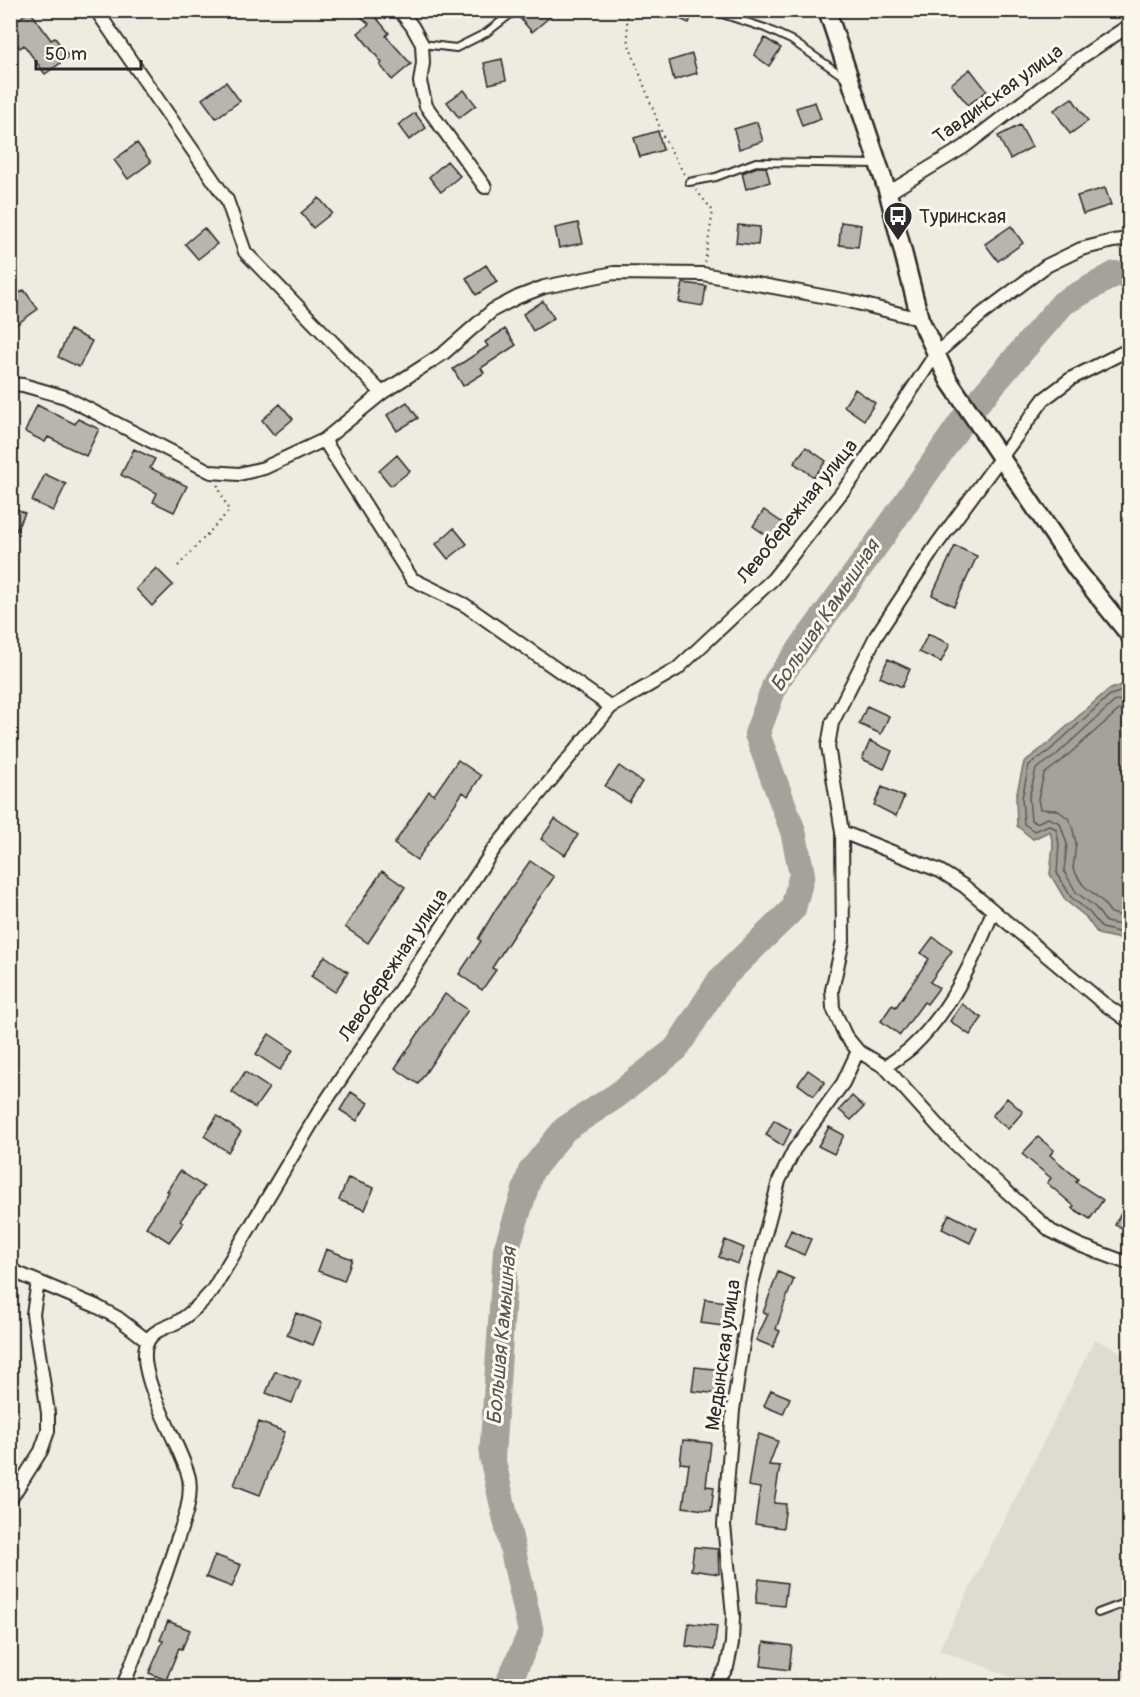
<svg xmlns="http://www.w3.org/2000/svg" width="1140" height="1697" viewBox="0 0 1140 1697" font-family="Pangolin,sans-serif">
<rect width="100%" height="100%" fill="#eeebe0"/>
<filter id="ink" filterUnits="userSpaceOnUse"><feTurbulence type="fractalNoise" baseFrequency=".0167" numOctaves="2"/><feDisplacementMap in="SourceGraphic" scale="12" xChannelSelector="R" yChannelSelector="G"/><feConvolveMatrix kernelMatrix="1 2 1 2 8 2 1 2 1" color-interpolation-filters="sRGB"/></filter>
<g filter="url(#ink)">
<path fill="#dedbd1" d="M1095,1339L1129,1356V1686H1036L939,1650Z"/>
<path fill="#a4a29a" stroke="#74726e" stroke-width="1.5" d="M1128,683L1130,684L1129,941L1098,934L1085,916L1066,901L1050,874L1053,845L1050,831L1033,839L1017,826L1016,797L1024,762L1045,746L1108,690Z"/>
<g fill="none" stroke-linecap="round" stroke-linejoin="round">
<path stroke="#5b5b57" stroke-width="1.5" d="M1130,689L1110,695L1049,751L1029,765L1022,798L1024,824L1034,831L1049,825L1056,829L1059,844L1057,873L1071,897L1089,912L1102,928L1130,935
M1130,697L1114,702L1054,757L1036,769L1029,798L1031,820L1036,823L1048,818L1060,823L1067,844L1064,871L1076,892L1095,907L1106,922L1130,927
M1130,707L1119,710L1059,763L1044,774L1038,799L1040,809L1057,810L1068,818L1072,826L1076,843L1073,869L1083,885L1101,900L1111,913L1130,918"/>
<path stroke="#a4a29a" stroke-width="26" d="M507,1686L531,1632L492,1457L506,1250L531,1171L565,1129L616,1096L676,1049L720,980L793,909L802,874L793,831L757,734L776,682L882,537L965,417L1063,303L1115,274L1130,275"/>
</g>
<path fill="#b8b5ae" stroke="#2b2b2b" stroke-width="1.5" d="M354,10H370L389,33L386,36L411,64L392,80L380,65L382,63L358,33L369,24Z
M526,10H546L551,16L532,32L519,17Z
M659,10H694L689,23Z
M30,11L51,40L55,38L69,57L45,74L24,45L20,48L10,35V25Z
M765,38L781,48L769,66L754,55Z
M692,54L697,73L674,80L669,61Z
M502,59L506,80L489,84L484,63Z
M970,69L987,91L968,105L951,84Z
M226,82L240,101L216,118L202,99Z
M464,90L476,105L459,118L447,102Z
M1072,98L1088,121L1070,134L1054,110Z
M815,102L821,119L802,126L796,108Z
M415,113L426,128L409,140L398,125Z
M757,122L763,141L739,149L734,129Z
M1020,125L1032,147L1010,159L998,136Z
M658,131L663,150L640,157L634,138Z
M137,143L151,162L128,179L114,160Z
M447,161L460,176L441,192L429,177Z
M757,167H766L770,182L746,189L742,173Z
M1105,188L1111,205L1083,214L1077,196Z
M319,198L332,213L313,228L301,213Z
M841,222L861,225L858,247L839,245Z
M578,223L583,243L559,248L555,228Z
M738,225L760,227L758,245L736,243Z
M1011,226L1023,243L998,261L985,244Z
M204,228L217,244L198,259L185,244Z
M486,265L497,282L476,295L466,278Z
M683,283L706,286L703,306L679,302Z
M24,290L38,309L10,329V299Z
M543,301L554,318L533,331L523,314Z
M505,329L516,345L481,368L484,373L463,386L453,369L488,346L485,342Z
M70,330L92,341L79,367L58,357Z
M855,389L875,403L864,420L844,406Z
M407,402L418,418L397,431L387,415Z
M280,404L293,419L274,435L262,420Z
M37,405L75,424L78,419L99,429L86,456L48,437L45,442L25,432Z
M806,447L826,461L814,477L794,463Z
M134,449L155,459L150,468L187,486L174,512L153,502L157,493L121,475Z
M397,455L410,471L391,486L379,471Z
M45,474L66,484L53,511L32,501Z
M10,506L25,513L10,542Z
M764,510L784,524L773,540L753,526Z
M454,528L467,544L448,559L436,544Z
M955,546L977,556L954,606L932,595Z
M156,568L173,585L152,606L136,589Z
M928,634L950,644L941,662L919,652Z
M888,659L910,669L902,687L880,677Z
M867,706L889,716L881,734L859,724Z
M870,741L892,751L884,769L862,759Z
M458,760L481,776L468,796L463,792L417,860L394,844L429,791L434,795Z
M619,766L642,782L629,802L605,786Z
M882,787L904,797L896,816L874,805Z
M555,819L578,835L565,855L541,839Z
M530,861L554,877L514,934L492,968L496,970L482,990L459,974L481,941L478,939L496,909Z
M382,871L405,887L368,943L345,927Z
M933,937L952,951L930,982L939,988L927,1004L924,1002L900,1035L881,1021L892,1005L896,1007L929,959L921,953Z
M325,956L348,972L335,992L311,976Z
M445,994L468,1010L418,1084L395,1068Z
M962,1004L982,1018L970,1035L950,1021Z
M269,1034L293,1050L280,1070L256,1054Z
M808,1070L825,1082L814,1096L798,1084Z
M245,1072L269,1088L255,1108L232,1092Z
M351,1092L368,1103L357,1121L340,1110Z
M852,1096L864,1107L851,1120L839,1110Z
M1007,1098L1023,1112L1008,1129L992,1116Z
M217,1116L241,1132L228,1152L204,1136Z
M774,1120L791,1130L783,1146L766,1135Z
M829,1127L844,1135L834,1154L818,1146Z
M1038,1137L1054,1150L1050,1155L1078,1179L1076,1182L1103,1200L1090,1219L1072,1208L1074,1206L1047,1183L1051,1178L1022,1154Z
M180,1171L204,1187L180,1221L183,1223L169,1242L146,1227L169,1192L167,1191Z
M348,1178L374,1188L365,1210L339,1200Z
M1130,1195V1232L1115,1225Z
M949,1214L977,1228L970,1243L942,1229Z
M791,1230L811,1239L804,1255L784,1246Z
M725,1240L744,1248L738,1264L719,1257Z
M326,1249L352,1259L344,1281L318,1271Z
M778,1272L794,1279L785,1302L776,1329L780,1331L773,1347L756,1340L768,1314L763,1313Z
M705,1299L733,1303L730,1327L701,1323Z
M296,1313L322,1323L313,1345L287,1335Z
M695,1367L723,1370L720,1394L692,1391Z
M275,1371L301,1381L292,1403L266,1393Z
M771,1390L790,1398L783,1414L764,1406Z
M259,1422L285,1432L260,1495L234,1485Z
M759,1434L778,1441L769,1465L780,1466L774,1503L786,1504L783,1528L755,1524L760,1488L748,1486L754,1447Z
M683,1440L711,1443L706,1486L714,1487L711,1511L683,1507L689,1464L680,1463Z
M694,1547L718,1549L719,1574L691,1570Z
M215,1555L241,1565L232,1587L206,1577Z
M759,1579L787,1583L784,1606L756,1603Z
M168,1621L190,1630L182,1649L179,1648L166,1680L149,1673L163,1641L160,1640Z
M689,1623L717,1626L714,1650L686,1646Z
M764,1642L792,1646L789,1670L761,1666Z"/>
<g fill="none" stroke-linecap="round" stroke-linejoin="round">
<g stroke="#2b2b2b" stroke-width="10">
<path id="lane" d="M716,12L765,28L791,40L846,78
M422,44L456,48L486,33L516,10
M689,182L716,177L756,162L877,164
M1098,1613L1130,1601"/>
</g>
<g stroke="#2b2b2b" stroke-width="16">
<path id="street" d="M96,10L227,200L245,252L382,393
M399,10L412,26L422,44L423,63L420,82L426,106L485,187
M888,193L964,147L1080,58L1130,25
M1130,349L1072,378L1044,399L937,544L876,636L832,723L828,746L842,832L843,941L832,990L833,1008L845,1035L858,1051L885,1067L947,1136L1006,1191L1051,1231L1079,1245L1130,1264
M10,384L23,385L65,397L211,472L239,474L264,468L324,440L382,393L444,353L493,310L518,297L544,287L614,273L703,274L849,301L920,319
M324,440L412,579L465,605L611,707
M842,832L940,871L964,886L1103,1003L1130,1022
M885,1067C893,1061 903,1055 911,1048C950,1012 974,960 993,911
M10,1270L96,1306L118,1318L148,1341
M10,1500L41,1451L48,1431V1413L33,1314L38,1282
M123,1686C141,1641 159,1596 174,1549C181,1527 193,1502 189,1478C182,1446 132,1371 148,1341C154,1328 172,1327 182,1319C194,1311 203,1301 212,1291L318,1113L494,849L611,707L677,669L773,579L854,477L935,355L982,314L1046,266L1081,249L1113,241L1130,239
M715,1686L727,1667L732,1643L733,1615L724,1525L733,1410L752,1284L779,1181L794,1150L843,1083L858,1051"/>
</g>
<g stroke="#2b2b2b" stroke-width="21">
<path id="secondary" d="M827,10L888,193L920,319L949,381L1077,570L1130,636"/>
</g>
<path stroke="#2b2b2b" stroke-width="2" stroke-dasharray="1.5 4.5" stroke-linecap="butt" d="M626,10L629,45L663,136L684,174
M696,190L713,211L705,262
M178,566L229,511L217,484
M733,1680L748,1686"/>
<use href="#lane" stroke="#fbf7ec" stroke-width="6"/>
<use href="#street" stroke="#fbf7ec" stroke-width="12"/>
<use href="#secondary" stroke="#fbf7ec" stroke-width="16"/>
</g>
</g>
<defs>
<g id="bus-pin" transform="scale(1.5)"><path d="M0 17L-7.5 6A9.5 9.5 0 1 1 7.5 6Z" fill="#2b2b2b" stroke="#fbf7ec"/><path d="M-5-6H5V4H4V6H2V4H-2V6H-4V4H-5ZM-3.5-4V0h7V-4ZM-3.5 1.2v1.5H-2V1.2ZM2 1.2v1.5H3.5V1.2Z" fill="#fff"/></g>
</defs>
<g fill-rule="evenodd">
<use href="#bus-pin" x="898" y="216"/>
</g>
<g text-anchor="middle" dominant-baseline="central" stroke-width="6" stroke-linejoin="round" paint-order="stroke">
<g font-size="20" fill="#2b2b2b" stroke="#fbf7ec">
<text transform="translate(998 94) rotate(-36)">Тавдинская улица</text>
<text transform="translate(797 511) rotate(-51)">Левобережная улица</text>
<text transform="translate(393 965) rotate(-56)">Левобережная улица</text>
<text transform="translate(723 1355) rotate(-82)">Медынская улица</text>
</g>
<g font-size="20" fill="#2b2b2b" stroke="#fbf7ec" text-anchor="start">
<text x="919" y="216">Туринская</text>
</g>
<g font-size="21" font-style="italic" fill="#555552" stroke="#fbf7ec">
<text transform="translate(825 616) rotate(-56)">Большая Камышная</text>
<text transform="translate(502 1336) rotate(-85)">Большая Камышная</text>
</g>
</g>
<rect width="1140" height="1697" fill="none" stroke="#fbf7ec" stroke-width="36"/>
<rect x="18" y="18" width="1104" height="1661" fill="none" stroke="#2b2b2b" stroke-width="2" filter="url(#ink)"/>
<path d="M36 60v9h105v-9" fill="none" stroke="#2b2b2b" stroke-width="3"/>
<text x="45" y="60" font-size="18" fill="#2b2b2b" stroke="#fbf7ec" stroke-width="4.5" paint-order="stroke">50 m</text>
</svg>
